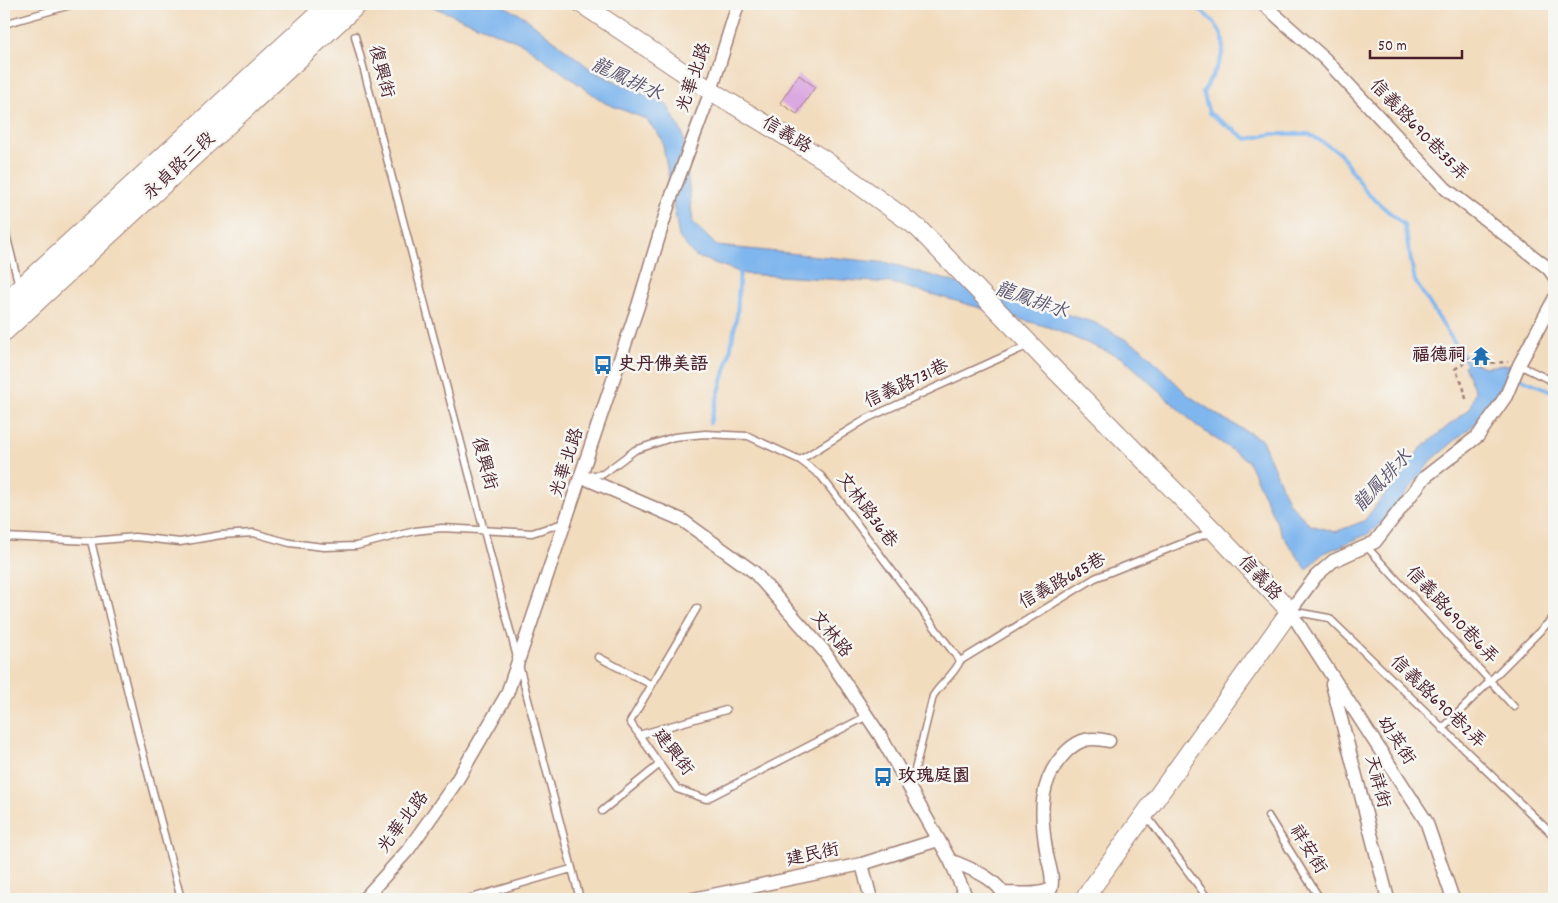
<svg xmlns="http://www.w3.org/2000/svg" width="1558" height="903" viewBox="0 0 1558 903" font-family="Dekko,'LXGW WenKai TC',sans-serif">
<rect width="100%" height="100%" fill="#f6f6f2"/>
<filter id="ink" filterUnits="userSpaceOnUse"><feTurbulence type="fractalNoise" baseFrequency=".02" numOctaves="2"/><feDisplacementMap in="SourceGraphic" scale="10" xChannelSelector="R" yChannelSelector="G"/><feConvolveMatrix kernelMatrix="1 2 1 2 8 2 1 2 1" color-interpolation-filters="sRGB"/></filter>
<filter id="wash" filterUnits="userSpaceOnUse"><feTurbulence type="fractalNoise" baseFrequency=".0096" numOctaves="4" result="noise"/><feDisplacementMap in="SourceGraphic" scale="20" xChannelSelector="R" yChannelSelector="G"/><feGaussianBlur stdDeviation="1.12" result="paint"/><feColorMatrix in="noise" values="0 0 0 0 0 0 0 0 0 0 0 0 0 0 0 0 0 1.4 0 .05"/><feComposite in="paint" operator="in"/></filter>
<g filter="url(#wash)">
<rect width="100%" height="100%" fill="#f2dcbe"/>
<path fill="#7fb6ee" stroke="#646a8c" d="M426,4H500L523,16L593,71L667,105L683,134L693,223L717,246L888,263L1093,322L1141,348L1188,395L1219,416L1262,440L1289,503L1310,525L1335,532L1364,521L1420,449L1470,408L1475,391L1464,366L1471,362L1485,367L1513,364L1507,381L1484,416L1432,460L1385,520L1368,534L1322,554L1307,570L1283,536L1248,461L1197,426L1123,358L1048,327L892,283L745,274L695,256L679,237L662,139L646,119L605,103L523,44Z"/>
<g fill="none" stroke-linecap="round" stroke-linejoin="round">
<path stroke="#7fb6ee" stroke-width="4" d="M1192,4C1236,36 1228,50 1203,92L1209,113L1247,139L1273,134H1309L1340,153L1367,193L1404,225L1415,281L1470,367
M1517,377L1554,392
M710,423L729,357L737,315L740,269"/>
</g>
<g id="blocks">
<path fill="#dba9e2" d="M799,75L815,87L797,114L780,103Z"/>
</g>
</g>
<g filter="url(#ink)">
<use href="#blocks" fill-opacity="0" stroke="#9e7e74" stroke-width="1"/>
<g fill="none" stroke-linecap="round" stroke-linejoin="round">
<g stroke="#9e7e74" stroke-width="9">
<path id="lane" d="M4,24L74,4
M355,36L580,899
M4,226L19,286
M1519,365L1554,382
M800,460L868,418L1029,345
M585,476L603,474L635,450L674,437L705,434L748,436L800,460L821,476L960,661C954,675 941,683 933,696L911,786
M4,537L91,541L135,537L180,542L221,535L254,533L290,543L324,547L356,546L415,531L442,528L532,533L563,523
M91,541L141,746L181,899
M1366,546L1514,707
M697,608L630,722L677,789L706,799L867,716
M1291,611L1329,618L1554,836
M598,657L652,685
M960,661L1095,578L1211,532
M1442,729L1554,617
M639,735L726,710
M602,811L660,764
M1146,815L1206,896
M1268,816L1320,899
M468,899L571,869"/>
</g>
<g stroke="#9e7e74" stroke-width="15">
<path id="street" d="M1263,4L1325,59L1446,189L1548,268L1554,276
M582,477L682,520L754,572L824,651L881,737L950,860L967,899
M1332,684L1388,899
M950,860C970,869 997,877 1006,899
M862,864L871,899
M1004,893C1017,893 1039,896 1051,889C1054,877 1049,866 1047,855C1040,816 1037,781 1067,751C1081,738 1091,737 1109,741
M364,899L408,850L456,782L507,694L638,306L669,203L711,91L738,4
M693,899L862,864L938,840
M1453,899L1426,821L1290,611L1316,576L1333,561L1375,542L1425,477L1478,436L1506,396L1519,365L1554,299"/>
</g>
<g stroke="#9e7e74" stroke-width="20">
<path id="secondary" d="M582,4L711,91L823,159L918,228L1054,369L1214,531L1290,611L1084,899"/>
</g>
<g stroke="#9e7e74" stroke-width="22">
<path id="primary" d="M4,304L330,4
M4,331L357,4"/>
</g>
<path stroke="#9e7e74" stroke-width="2.5" stroke-dasharray="4 4" stroke-linecap="butt" d="M1466,399L1463,385L1455,369L1470,359L1487,363L1508,362"/>
<use href="#lane" stroke="#fff" stroke-width="6"/>
<use href="#street" stroke="#fff" stroke-width="12"/>
<use href="#secondary" stroke="#fff" stroke-width="18"/>
<use href="#primary" stroke="#fff" stroke-width="20"/>
</g>
</g>
<defs>
<g id="temple-bare" transform="scale(1.5)"><path d="M0-6L5-2H3V0L6.5 2.5H4V6H1.5V3h-3V6H-4V2.5H-6.5L-3 0V-2H-5Z" fill="#1f6fb2" stroke="#f6f6f2" stroke-width="2.5" paint-order="stroke"/></g>
<g id="bus-bare" transform="scale(1.5)"><path d="M-5-6H5V4H4V6H2V4H-2V6H-4V4H-5ZM-3.5-4V0h7V-4ZM-3.5 1.2v1.5H-2V1.2ZM2 1.2v1.5H3.5V1.2Z" fill="#1f6fb2" stroke="#f6f6f2" stroke-width="2.5" paint-order="stroke"/></g>
</defs>
<g fill-rule="evenodd">
<use href="#temple-bare" x="1481" y="356"/>
<use href="#bus-bare" x="603" y="365"/>
<use href="#bus-bare" x="883" y="777"/>
</g>
<g text-anchor="middle" dominant-baseline="central" stroke-width="5" stroke-linejoin="round" paint-order="stroke">
<g font-size="18" fill="#4a1f2b" stroke="#f6f6f2">
<text transform="translate(380 72) rotate(75)">復興街</text>
<text transform="translate(695 78) rotate(-71)">光華北路</text>
<text transform="translate(1418 131) rotate(46)">信義路690巷35弄</text>
<text transform="translate(786 136) rotate(31)">信義路</text>
<text transform="translate(180 167) rotate(-43)">永貞路三段</text>
<text transform="translate(907 385) rotate(-25)">信義路731巷</text>
<text transform="translate(568 463) rotate(-72)">光華北路</text>
<text transform="translate(483 464) rotate(75)">復興街</text>
<text transform="translate(866 511) rotate(53)">文林路36巷</text>
<text transform="translate(1259 579) rotate(47)">信義路</text>
<text transform="translate(1063 582) rotate(-29)">信義路685巷</text>
<text transform="translate(1451 616) rotate(47)">信義路690巷6弄</text>
<text transform="translate(830 635) rotate(51)">文林路</text>
<text transform="translate(1437 703) rotate(44)">信義路690巷2弄</text>
<text transform="translate(1395 741) rotate(57)">幼英街</text>
<text transform="translate(672 753) rotate(52)">建興街</text>
<text transform="translate(1376 782) rotate(75)">天祥街</text>
<text transform="translate(404 823) rotate(-53)">光華北路</text>
<text transform="translate(1307 850) rotate(58)">祥安街</text>
<text transform="translate(813 856) rotate(-12)">建民街</text>
</g>
<g font-size="18" font-weight="bold" fill="#4a1f2b" stroke="#f6f6f2" text-anchor="start">
<text x="1466" y="356" text-anchor="end">福德祠</text>
<text x="618" y="365">史丹佛美語</text>
<text x="898" y="777">玫瑰庭園</text>
</g>
<g font-size="19" font-style="italic" fill="#5d546f" stroke="#f6f6f2">
<text transform="translate(626 81) rotate(25)">龍鳳排水</text>
<text transform="translate(1031 302) rotate(19)">龍鳳排水</text>
<text transform="translate(1384 482) rotate(-47)">龍鳳排水</text>
</g>
</g>
<rect width="1558" height="903" fill="none" stroke="#f6f6f2" stroke-width="20"/>
<path d="M1370 50v8h92v-8" fill="none" stroke="#4a1f2b" stroke-width="2.5"/>
<text x="1378" y="50" font-size="15" fill="#4a1f2b" stroke="#f6f6f2" stroke-width="4" paint-order="stroke">50 m</text>
</svg>
